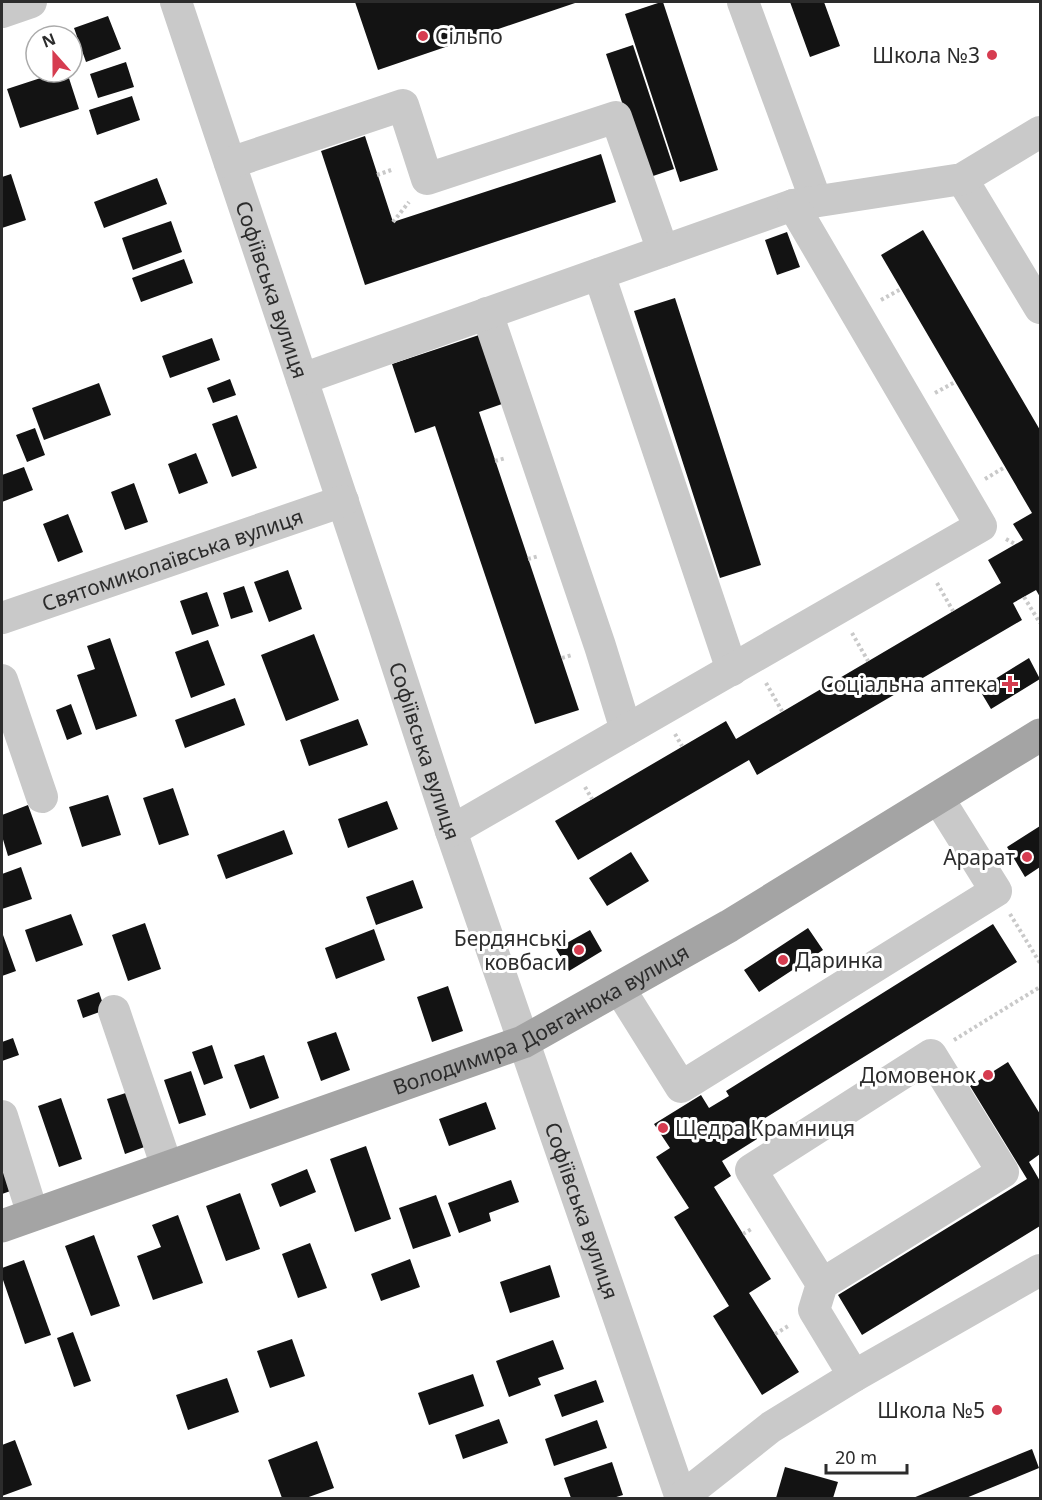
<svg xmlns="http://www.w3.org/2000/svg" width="1042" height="1500" viewBox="0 0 1042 1500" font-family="'Noto Sans',sans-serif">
<rect width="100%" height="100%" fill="#fff"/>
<path fill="#131313" d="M355,2H578L378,70Z
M661,2H663L718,170L680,182L625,14Z
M790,2H824L840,46L810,57Z
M108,16L121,49L86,62L74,28Z
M633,45L674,169L647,178L606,54Z
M126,62L134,87L98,98L90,74Z
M59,72H67L79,109L20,128L7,89Z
M132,96L140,120L97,135L89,110Z
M365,136L393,222L601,154L616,202L365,285L321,151Z
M11,174L26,220L2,228V177Z
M157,178L167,204L104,228L94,202Z
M171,221L182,252L133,270L122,238Z
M923,230L1040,430V597L1036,590L1013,603L1022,620L757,775L749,760L578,860L555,821L726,721L736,739L1001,583L988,560L1023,540L1013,524L1032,513L881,255Z
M787,232L800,267L777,275L765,240Z
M184,259L193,283L141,302L132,278Z
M675,298L761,565L720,578L634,311Z
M479,335L502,404L479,412L579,710L535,724L435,426L415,433L392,364Z
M212,338L220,360L170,378L162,356Z
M230,379L236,395L213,403L207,388Z
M99,383L111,415L44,440L32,408Z
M237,415L257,468L232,477L212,424Z
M35,428L45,455L27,462L16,435Z
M196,453L208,483L179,494L168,464Z
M24,467L33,490L2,502V475Z
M134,483L148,522L125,530L111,492Z
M68,514L83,552L58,562L43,524Z
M288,570L302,609L269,622L254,582Z
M244,586L253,612L231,619L223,593Z
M207,592L219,626L192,635L180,601Z
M314,634L339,700L286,721L261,655Z
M110,638L137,716L96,730L77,675L95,669L87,646Z
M208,640L225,685L191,698L175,652Z
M1029,658L1040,679L991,709L979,689Z
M235,698L245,725L185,748L175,720Z
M71,704L82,734L67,740L56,710Z
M358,719L368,745L309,766L300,740Z
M173,788L189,835L159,845L143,798Z
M108,795L121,835L82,847L69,807Z
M387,801L398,829L348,848L338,819Z
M28,805L42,844L8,856L2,836V815Z
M1040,826V867L1025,877L1007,847Z
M284,830L293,854L226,879L217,855Z
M631,852L649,881L607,906L589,878Z
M21,867L32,899L2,909V874Z
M413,880L423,908L376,925L366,897Z
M71,914L83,945L36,962L25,930Z
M145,923L161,969L128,981L112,935Z
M993,924L1017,962L749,1128L757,1139L722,1161L731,1176L714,1187L771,1279L749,1293L799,1372L762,1395L713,1316L729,1306L674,1217L689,1208L656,1157L670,1148L654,1124L701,1095L709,1108L729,1096L726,1091Z
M808,928L823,950L759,992L744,970Z
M374,929L385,960L336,979L325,948Z
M590,930L602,951L569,971L556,949Z
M2,935H3L16,971L2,976Z
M448,986L463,1031L432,1042L417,997Z
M99,992L105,1010L83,1018L77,1000Z
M336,1032L350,1070L321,1081L307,1042Z
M13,1038L19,1055L2,1061V1042Z
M212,1045L223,1078L204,1085L192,1052Z
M264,1055L279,1098L250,1109L234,1065Z
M1008,1062L1040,1114V1154L1029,1162L1040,1181V1226L862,1335L838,1295L1027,1179L970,1086Z
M191,1071L206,1115L179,1124L164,1080Z
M132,1091L150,1145L125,1154L107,1099Z
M61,1098L82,1159L59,1167L38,1106Z
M486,1102L496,1129L449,1146L439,1119Z
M366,1146L391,1219L355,1232L330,1159Z
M2,1165L16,1189L2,1194Z
M307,1169L316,1192L280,1207L271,1184Z
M511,1180L519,1202L489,1213L491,1221L459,1233L448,1203Z
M240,1193L260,1249L226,1261L206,1206Z
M436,1195L451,1236L413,1249L399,1208Z
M178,1215L203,1283L153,1300L137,1256L161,1247L152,1225Z
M94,1235L120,1306L91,1316L65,1246Z
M310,1243L327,1288L298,1298L282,1254Z
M410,1259L420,1287L381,1301L371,1274Z
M24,1260L51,1335L25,1344L2,1277V1268Z
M550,1265L560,1297L510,1313L500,1282Z
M73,1332L91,1381L74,1387L57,1338Z
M292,1339L305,1376L270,1388L257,1351Z
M553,1340L564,1369L538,1378L541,1385L509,1397L496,1361Z
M473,1374L484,1406L429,1425L418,1393Z
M227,1378L239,1412L188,1430L176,1395Z
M596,1380L604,1402L562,1417L554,1395Z
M499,1419L508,1443L463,1459L455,1435Z
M597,1420L607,1448L554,1466L545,1439Z
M15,1440L32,1485L2,1496V1445Z
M317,1441L334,1488L306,1498H282L268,1460Z
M1032,1449L1039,1468L966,1498H913Z
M612,1462L623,1495L613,1498H571L564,1478Z
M785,1467L838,1482L833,1498H776Z"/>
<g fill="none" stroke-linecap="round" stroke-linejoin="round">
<path stroke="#c9c9c9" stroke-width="4" stroke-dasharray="3 3" stroke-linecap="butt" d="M377,175L394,169
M393,222L409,202
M881,300L901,289
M935,393L955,382
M495,461L506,458
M985,479L1005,467
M1006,539L1015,544
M528,559L539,556
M937,583L953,611
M1024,597L1040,623
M852,633L868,661
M562,658L572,655
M766,683L782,711
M675,734L682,746
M585,787L592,799
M1010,914L1040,963
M954,1040L1040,987
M743,1234L753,1228
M775,1334L790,1325"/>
<g stroke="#c9c9c9" stroke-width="32">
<path id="s1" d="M176,2L384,625L451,831L681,1498"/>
<path d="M743,2L816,201"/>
<path d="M2,12L31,2"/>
<path d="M230,163L403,105L427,179L616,117L663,251"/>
<path d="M962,179L1040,308"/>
<path d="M599,274L732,670"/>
<path d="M487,313L600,646L626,730"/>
<path d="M302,379L793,205L962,179L1040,132"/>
<path id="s2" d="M2,618L343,501"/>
<path d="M2,680L42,797"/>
<path d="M451,831L981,526L793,205"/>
<path d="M619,988L681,1087L996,891L938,798"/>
<path d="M114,1011L167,1167"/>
<path d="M2,1116L33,1215"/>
<path d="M822,1284L1003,1172L931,1055L751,1170L822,1284L814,1310L854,1376"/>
<path d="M681,1498L771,1427L854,1376L1040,1270"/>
</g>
<path stroke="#a4a4a4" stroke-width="33" id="s3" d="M2,1226L523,1042L729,926L1040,735"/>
</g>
<g fill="#d63c50" stroke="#fff" stroke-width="2">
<circle cx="423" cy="36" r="6"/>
<circle cx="992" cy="55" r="6"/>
<path d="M1007 675h6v6h6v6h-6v6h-6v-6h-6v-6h6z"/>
<circle cx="1027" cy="857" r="6"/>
<circle cx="579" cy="950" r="6"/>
<circle cx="783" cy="960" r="6"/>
<circle cx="988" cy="1075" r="6"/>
<circle cx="663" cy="1128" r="6"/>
<circle cx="997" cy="1410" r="6"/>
</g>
<g text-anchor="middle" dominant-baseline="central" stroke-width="6" stroke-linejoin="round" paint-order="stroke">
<g font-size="21" fill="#2c2c2c" stroke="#fff" text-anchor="end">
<text x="435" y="36" text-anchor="start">Сільпо</text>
<text x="980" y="55">Школа №3</text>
<text x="998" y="684">Соціальна аптека</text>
<text x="1015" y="857">Арарат</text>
<text x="567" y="938">Бердянські<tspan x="567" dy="24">ковбаси</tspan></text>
<text x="795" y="960" text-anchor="start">Даринка</text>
<text x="976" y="1075">Домовенок</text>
<text x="675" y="1128" text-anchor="start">Щедра Крамниця</text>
<text x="985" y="1410">Школа №5</text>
</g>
<g font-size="21" fill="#2c2c2c" stroke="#fff">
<text stroke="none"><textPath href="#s1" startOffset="303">Софіївська вулиця</textPath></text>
<text stroke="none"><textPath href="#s2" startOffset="180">Святомиколаївська вулиця</textPath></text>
<text stroke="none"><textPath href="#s1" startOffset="789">Софіївська вулиця</textPath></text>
<text stroke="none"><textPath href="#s3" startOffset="578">Володимира Довганюка вулиця</textPath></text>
<text stroke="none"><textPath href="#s1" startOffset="1275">Софіївська вулиця</textPath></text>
</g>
</g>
<rect width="1042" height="1500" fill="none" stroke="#2c2c2c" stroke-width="6"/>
<g transform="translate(54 54) rotate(339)"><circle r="28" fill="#ffffff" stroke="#ababab" stroke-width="1.5"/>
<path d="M0-4.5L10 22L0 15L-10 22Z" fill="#d63c50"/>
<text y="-9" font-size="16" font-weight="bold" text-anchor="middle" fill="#2c2c2c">N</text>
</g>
<path d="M826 1464v9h81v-9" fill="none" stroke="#2c2c2c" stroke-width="3"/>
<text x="835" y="1464" font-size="18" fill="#2c2c2c" stroke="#ffffff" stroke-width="4.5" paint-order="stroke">20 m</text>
</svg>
